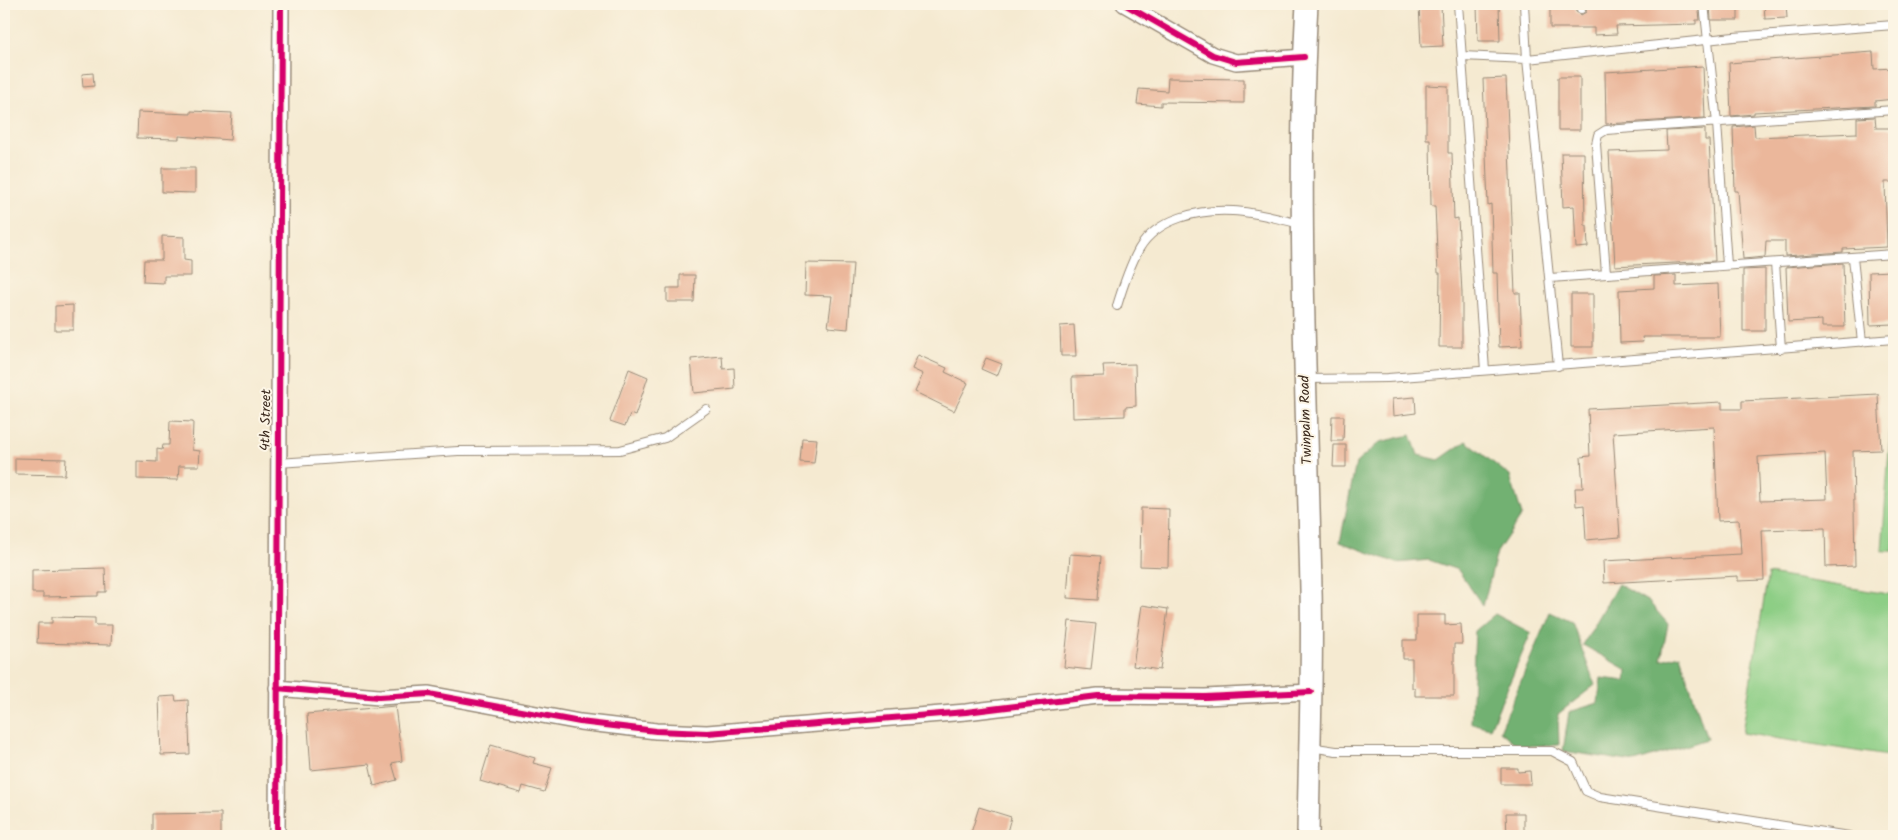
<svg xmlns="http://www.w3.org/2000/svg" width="1898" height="840" viewBox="0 0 1898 840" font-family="Kalam,sans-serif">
<rect width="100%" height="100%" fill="#fcf5e5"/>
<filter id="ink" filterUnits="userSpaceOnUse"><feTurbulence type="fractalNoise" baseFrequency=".02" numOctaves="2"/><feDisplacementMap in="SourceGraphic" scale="10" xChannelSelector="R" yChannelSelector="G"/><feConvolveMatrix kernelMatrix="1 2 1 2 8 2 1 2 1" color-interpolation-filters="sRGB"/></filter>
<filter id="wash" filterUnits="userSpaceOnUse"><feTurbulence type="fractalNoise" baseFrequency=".0096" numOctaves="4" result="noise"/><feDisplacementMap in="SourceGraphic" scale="20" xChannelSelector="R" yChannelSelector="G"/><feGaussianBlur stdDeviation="1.12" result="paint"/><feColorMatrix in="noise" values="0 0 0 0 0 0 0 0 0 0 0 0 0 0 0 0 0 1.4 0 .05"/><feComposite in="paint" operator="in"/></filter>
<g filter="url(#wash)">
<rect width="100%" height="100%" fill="#f5ead1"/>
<path fill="#8dce85" stroke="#647c52" d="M1894,376V551H1882Z
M1768,574L1894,595V757L1742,733Z"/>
<path fill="#72b172" stroke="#566e48" d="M1411,435L1418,455L1439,460L1466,441L1510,476L1522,515L1497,552L1483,606L1458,570L1429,560L1397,563L1340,542L1356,463L1380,442Z
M1618,584L1649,602L1668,624L1661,660L1680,655L1707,739L1635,762L1563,751L1569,712L1598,703L1601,678L1626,681L1627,670L1583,645Z
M1550,612L1572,622L1595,685L1558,714L1559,745L1518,746L1500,731Z
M1495,614L1531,633L1490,728L1471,723L1475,631Z"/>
<g id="blocks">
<path fill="#ebb79b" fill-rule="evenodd" d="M1419,4H1441L1443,46L1421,47Z
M1477,4H1499L1500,41H1478Z
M1593,4H1698L1700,20H1696V24L1616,26L1617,34L1594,35V28H1550V6H1575L1576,12L1581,15L1586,12L1587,6H1594Z
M1710,4H1738V20H1711Z
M1764,4H1786L1787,18L1765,19Z
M1873,52L1874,69L1894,68V99L1875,101V106L1754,112V114L1731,116L1729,63Z
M1703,66L1705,118L1606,124L1605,72Z
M93,73L94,86L83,87L82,74Z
M1558,77H1580V130H1558Z
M1168,78L1244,79V103L1161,102V106L1137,104L1139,89L1167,91Z
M1506,78L1515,293H1520L1522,346L1499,347L1497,273H1493L1491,204L1488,205L1483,79Z
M1426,85L1448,86V153H1452L1454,219L1458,218L1462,293V347H1439L1440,273H1438L1435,206H1431L1430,139H1426Z
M191,111L232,113L230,140L179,136V139L137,138L138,112L191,114Z
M1875,117L1876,128H1894V182H1885L1887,247L1843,249V252L1785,256V241H1766L1765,257L1743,259L1738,191H1735L1733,127L1754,125L1755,137L1857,133V118Z
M1705,129V140H1709L1715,261L1615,266L1609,152L1667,150L1666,131Z
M1561,153H1584L1585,226H1587L1588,247L1576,248L1574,206L1563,207Z
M162,168H195V193L162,192Z
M162,236L184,237V260L191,261V276H164V283L143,282L144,260H162Z
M806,263L853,264L848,329L828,327L832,296L805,295Z
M1843,263L1845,327H1822V320L1788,322L1786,267Z
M1765,269V331H1743V270Z
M1891,271L1893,324L1870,325L1869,272Z
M680,275H695L694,302H667V288H680Z
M1676,275V286L1718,284L1720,337H1642L1643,342L1620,343L1619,290L1654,288V276Z
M1571,294H1593V347H1571Z
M73,305V330H55V306Z
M1074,325L1076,356H1061L1060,326Z
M918,355L947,368L945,372L968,383L954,411L915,392L923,374L912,369Z
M722,356L723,369L734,368L735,389L694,393L691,359Z
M986,358L1002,364L997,376L981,369Z
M1135,364L1136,406L1125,407V416L1073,418L1072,377L1104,376L1103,365Z
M629,369L648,377L635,416L630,414L625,426L610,421Z
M1878,394L1881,450L1853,451L1855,566L1826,567L1825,528L1762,530L1764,580L1738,581V576L1604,583L1603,561L1741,554L1739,520L1718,521L1714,427L1613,433L1620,537L1586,540L1584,505L1576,506L1575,488H1583L1581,457L1590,456L1588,409L1722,402V409H1742V401ZM1825,453L1827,499L1760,501L1758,457Z
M1415,397L1416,413L1393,416L1392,399Z
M1332,416H1344L1343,441H1331Z
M170,421L193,422L192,450L200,451L199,466H179L178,480L137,479V461L157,462V449L162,450L163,445H169Z
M802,438L817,439L814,463L800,462Z
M1334,445H1346V467H1333Z
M15,458L66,459L65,475L15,474Z
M1141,508L1169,509L1168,567L1140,566Z
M1070,554L1101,556L1098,600L1067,598Z
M105,568L106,592H98V596L43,597V593H32V570Z
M1142,605L1168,609L1160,670L1133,666Z
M1417,615H1445V625L1461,624L1462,644H1454V696H1415V688H1412V659H1403V640H1417Z
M52,617L95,618V625H112L111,645L37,643L38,623H52Z
M1069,621L1096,624L1091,670L1064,667Z
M175,696L176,701L188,700L190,754L161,755L159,697Z
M395,706L402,761L392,763L397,780L374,786L369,764L311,770L307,714Z
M491,745L535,758L533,763L552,768L544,792L523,786L521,793L480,781Z
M1501,768H1518V772L1530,771L1531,784H1501Z
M979,807L1011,817L1006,836H970Z
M221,813V836H152V814Z
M1506,813H1524V836H1507Z"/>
</g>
</g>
<g filter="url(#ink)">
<use href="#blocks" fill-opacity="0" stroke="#988a78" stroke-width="1"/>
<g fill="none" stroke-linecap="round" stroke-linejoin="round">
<g stroke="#988a78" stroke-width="10">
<path id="service" d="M1458,4L1485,370
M1524,4L1527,59L1558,366
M1581,4V9
M1704,4L1717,123L1727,265
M1462,56L1527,59L1734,37L1894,25
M1853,258L1862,342
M1775,263L1781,349
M1606,273L1596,144L1598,135L1606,130L1894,110
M1550,278L1894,254
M1117,306C1123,286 1129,267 1139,249C1157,218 1200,209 1233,211C1256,212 1278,219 1301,224
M1306,379L1388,378L1894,339
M278,463L458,451L620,450L665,438L706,409
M1310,747L1336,751H1552L1573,762L1586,791L1600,797L1849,836"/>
</g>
<g stroke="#988a78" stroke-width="18">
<path id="minor" d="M1124,4L1213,55L1236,62L1304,57
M277,688L379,697L429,694L580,722L656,731L707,733L966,712L1098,696L1205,697L1311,692
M277,836L281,4"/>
</g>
<g stroke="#988a78" stroke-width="24">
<path id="secondary" d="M1307,4C1296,199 1307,394 1311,589C1313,672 1309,754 1308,836"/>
</g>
<use href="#service" stroke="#fff" stroke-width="8"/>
<use href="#minor" stroke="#fff" stroke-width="15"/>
<use href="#secondary" stroke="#fff" stroke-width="21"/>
<g stroke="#fcf5e5" stroke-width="9">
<path id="cycleway" d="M1124,4L1213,55L1236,62L1304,57
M277,688L379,697L429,694L580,722L656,731L707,733L966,712L1098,696L1205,697L1311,692
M277,836L281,4"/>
</g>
<use href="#cycleway" stroke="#d6006c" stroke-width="6"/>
</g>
</g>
<g text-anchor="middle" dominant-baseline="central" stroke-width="4" stroke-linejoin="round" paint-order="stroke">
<g font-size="14" fill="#3b2a1e" stroke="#fcf5e5">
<text transform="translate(266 420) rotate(-89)">4th Street</text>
<text transform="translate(1306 420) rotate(-92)">Twinpalm Road</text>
</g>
</g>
<rect width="1898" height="840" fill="none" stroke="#fcf5e5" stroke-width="20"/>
</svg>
